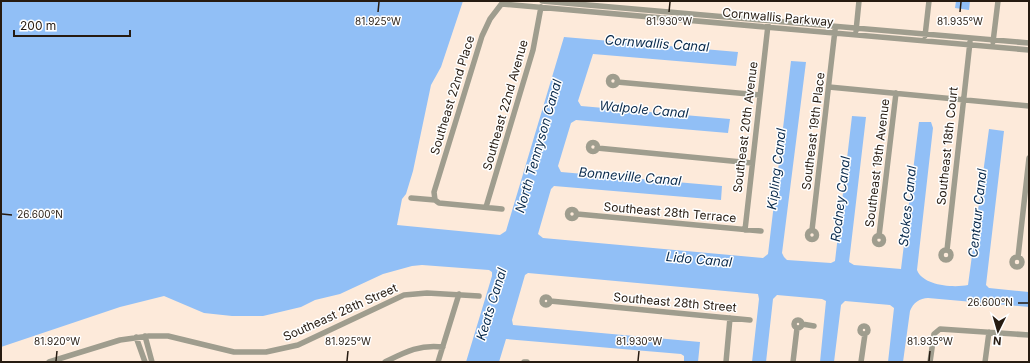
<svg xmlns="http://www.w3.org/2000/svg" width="1030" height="363" viewBox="0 0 1030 363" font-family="Inter,sans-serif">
<rect width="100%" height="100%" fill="#fdeada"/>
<path fill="#91bff6" d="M1,1H463L441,67L431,85L413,171L406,194L402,199L397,225L500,235L506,231L564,37L738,52L736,66L593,54L578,101L581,106L730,119L728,133L576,120L571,123L558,166L561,172L722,186L721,200L554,186L551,189L538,234L543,238L763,258L768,254L791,61L806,62L782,253L784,257L787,260L831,263L835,261L852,116L866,117L849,262L854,265L901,269L919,122H931L933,128L917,270C923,286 954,288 968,285L989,129L1004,131L986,285L989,288L1029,292V307L928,298C920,298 913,303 910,311L903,362H888L894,308L890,305L845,301L841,305L834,362H820L826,301L822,299L777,295L773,299L766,362H752L759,299L758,294L528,273L525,275L512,320L513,325L700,342L698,362H684V356L681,354L506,339L499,362H466L492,276V272L489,270L422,265L412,266L383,274L340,294L315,300L301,307L263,316H232L204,313L164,296L120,307L1,347Z
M956,1H970L969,10L955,8Z"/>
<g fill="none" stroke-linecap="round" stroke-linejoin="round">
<path stroke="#9f9d8e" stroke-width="5.5" d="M542,1L1029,43
M502,4L1029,50
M856,31L859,1
M925,36L929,1
M993,42L998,1
M608.5 81a4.5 4.5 0 1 1 9 0a4.5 4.5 0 1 1-9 0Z
M617,82L760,95
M829,87L1029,106
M588.5 147a4.5 4.5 0 1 1 9 0a4.5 4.5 0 1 1-9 0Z
M597,148L752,163
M411,198L435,200L439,203L502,209
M435,200L434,192L482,36L490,19L503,2
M486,207L533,50L541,7
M567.5 214a4.5 4.5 0 1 1 9 0a4.5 4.5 0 1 1-9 0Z
M577,214L761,231
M745,230L768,25
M812,230L835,30
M807.5 235a4.5 4.5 0 1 1 9 0a4.5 4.5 0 1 1-9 0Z
M874.5 240a4.5 4.5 0 1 1 9 0a4.5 4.5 0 1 1-9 0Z
M879,236L896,93
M947,250L970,42
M941 255a5 5 0 1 1 10 0a5 5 0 1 1-10 0Z
M1012 262a5 5 0 1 1 10 0a5 5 0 1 1-10 0Z
M1018,257L1029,158
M542 301a4 4 0 1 1 8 0a4 4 0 1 1-8 0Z
M550,301L750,320
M794 324a4 4 0 1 1 8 0a4 4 0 1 1-8 0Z
M802,324L814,326
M860 330a4 4 0 1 1 8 0a4 4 0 1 1-8 0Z
M145,336L152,362
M136,337L145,362
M49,362L120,340L149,336H168L234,352H266L298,345L404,295L427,293L479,296
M385,362C405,352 420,344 443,347
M438,362L459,294
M524,362H527
M726,362L730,318
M793,362L797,328
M861,362L865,334
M930,362L934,334L940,329L1029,335
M985,362L989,332"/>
</g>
<path fill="none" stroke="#261b11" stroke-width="1.5" d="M378,12L379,2M669,12L670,2M960,12L961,2M2,214L12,215M1018,303H1028M56,361L57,351M347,361L348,351M638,361L639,351M929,361L930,351"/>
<g text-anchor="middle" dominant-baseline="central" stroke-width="3" stroke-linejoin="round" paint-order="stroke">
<g font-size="12" fill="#261b11" stroke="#fff">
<text transform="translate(778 17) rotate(5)">Cornwallis Parkway</text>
<text transform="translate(452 95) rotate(-73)">Southeast 22nd Place</text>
<text transform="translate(505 105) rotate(-74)">Southeast 22nd Avenue</text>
<text transform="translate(745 127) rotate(-83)">Southeast 20th Avenue</text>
<text transform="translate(813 131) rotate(-83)">Southeast 19th Place</text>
<text transform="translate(947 146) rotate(-84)">Southeast 18th Court</text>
<text transform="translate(877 163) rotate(-83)">Southeast 19th Avenue</text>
<text transform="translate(670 212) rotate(5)">Southeast 28th Terrace</text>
<text transform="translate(675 302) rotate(5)">Southeast 28th Street</text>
<text transform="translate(340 312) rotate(-24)">Southeast 28th Street</text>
</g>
<g font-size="13" font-style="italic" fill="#092a4c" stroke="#fff">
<text transform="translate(657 43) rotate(4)">Cornwallis Canal</text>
<text transform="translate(644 109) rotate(5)">Walpole Canal</text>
<text transform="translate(538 146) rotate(-74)">North Tennyson Canal</text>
<text transform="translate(776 169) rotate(-83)">Kipling Canal</text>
<text transform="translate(630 176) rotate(5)">Bonneville Canal</text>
<text transform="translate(840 199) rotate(-83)">Rodney Canal</text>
<text transform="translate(907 206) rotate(-84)">Stokes Canal</text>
<text transform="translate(977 213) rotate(-84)">Centaur Canal</text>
<text transform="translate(699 259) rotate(5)">Lido Canal</text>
<text transform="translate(491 304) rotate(-73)">Keats Canal</text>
</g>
</g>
<g font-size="10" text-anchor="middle" fill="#261b11" stroke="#fff" stroke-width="3" stroke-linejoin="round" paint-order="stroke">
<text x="378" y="25">81.925°W</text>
<text x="669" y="25">81.930°W</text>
<text x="960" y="25">81.935°W</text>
<text x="40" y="218">26.600°N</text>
<text x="990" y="306">26.600°N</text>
<text x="57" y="345">81.920°W</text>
<text x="348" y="345">81.925°W</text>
<text x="639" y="345">81.930°W</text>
<text x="930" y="345">81.935°W</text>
</g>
<rect width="1030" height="363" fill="none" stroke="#261b11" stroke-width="4"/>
<g transform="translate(998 331) rotate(185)" stroke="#ffffff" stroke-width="3" paint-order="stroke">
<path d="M0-3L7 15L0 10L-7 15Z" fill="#261b11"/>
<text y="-6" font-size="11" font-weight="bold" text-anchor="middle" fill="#261b11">N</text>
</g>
<path d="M14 30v6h116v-6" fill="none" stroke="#261b11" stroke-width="2"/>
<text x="20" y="30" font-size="12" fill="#261b11" stroke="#ffffff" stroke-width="3" paint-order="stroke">200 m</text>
</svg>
